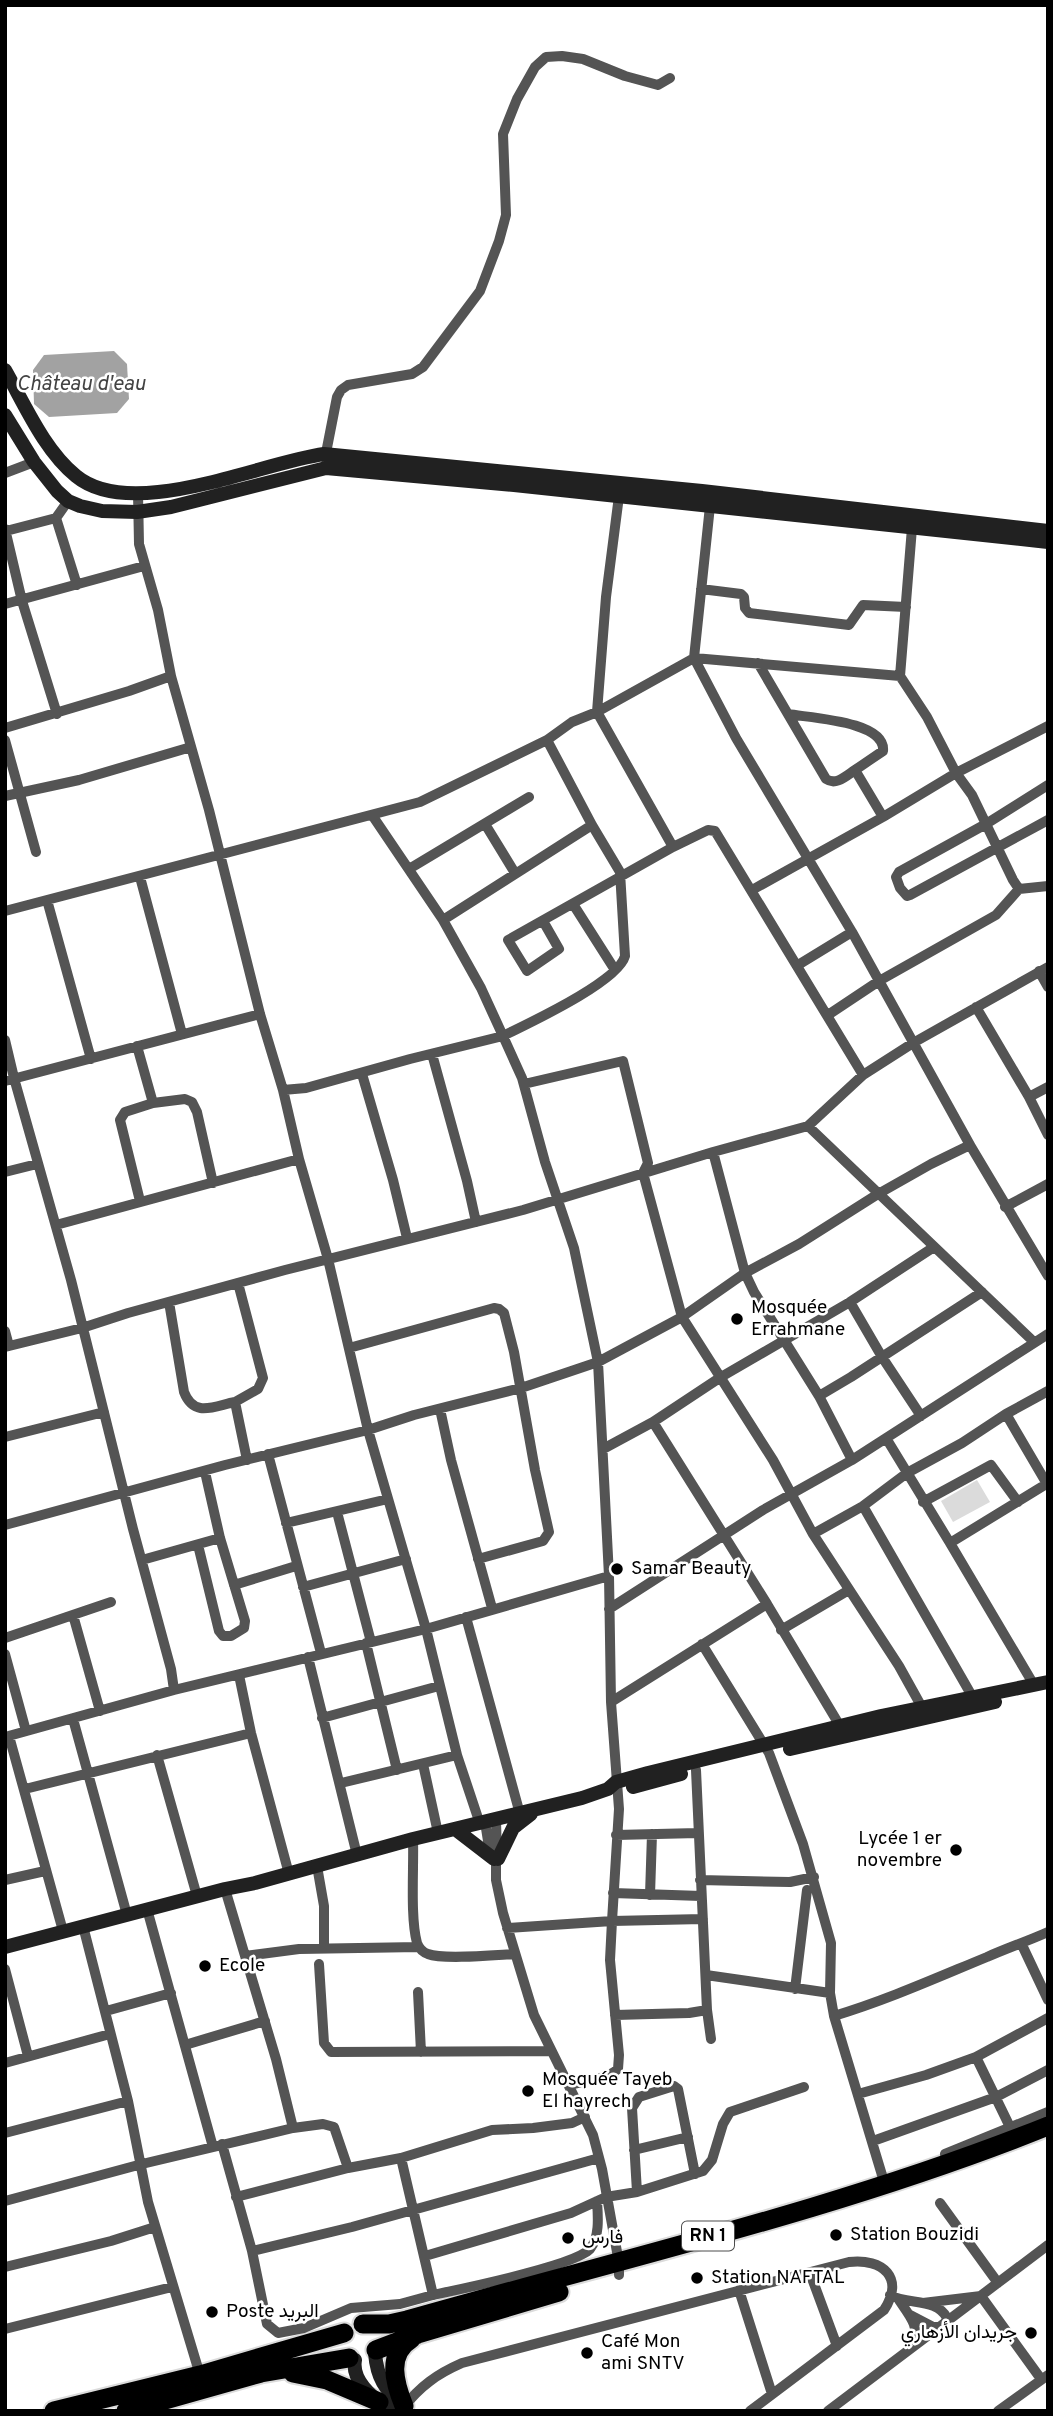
<svg xmlns="http://www.w3.org/2000/svg" width="1053" height="2416" viewBox="0 0 1053 2416" font-family="Overpass,Vazirmatn,sans-serif">
<rect width="100%" height="100%" fill="#fff"/>
<path fill="#dbdbdb" d="M977,1480L990,1502L953,1522L941,1501Z"/>
<path fill="#a2a2a2" d="M114,351L127,364L129,399L117,413L49,417L34,404L33,370L44,355Z"/>
<g fill="none" stroke-linecap="round" stroke-linejoin="round">
<g stroke="#dbdbdb" stroke-width="23">
<path id="highway" d="M363,2324H389L407,2320C621,2259 841,2209 1048,2126
M376,2350L418,2334L559,2292
M293,2373L327,2380L379,2402
M404,2406C395,2384 386,2354 411,2339
M54,2411L200,2375L344,2333
M126,2411L261,2373L349,2358"/>
</g>
<path stroke="#545454" stroke-width="10" d="M325,458L337,397L341,390L348,385L412,374L423,367L480,291L499,241L506,215L503,134L517,99L535,67L546,57L562,56L583,59L625,76L658,85L670,78
M5,473L34,462
M138,493L139,544L158,610L171,676L209,810L260,1014L283,1090L299,1159L328,1259L368,1430L426,1629L457,1755L480,1824
M710,506L694,658L736,738L852,932L970,1145
M56,518L77,585
M5,529L22,601L57,714
M6,531L56,518L68,501
M701,589L741,594L744,597L745,608L749,613L849,625L863,605L906,607
M5,604L144,566
M758,663L826,779C836,786 846,776 855,770L883,817
M900,676L912,528
M788,714C810,718 886,721 883,751L855,770
M5,728L129,691L171,676
M5,740L36,852
M547,740L592,825L620,872L625,956C618,982 529,1023 503,1036L481,988L443,920L592,825
M1048,785L986,824L899,872L896,877L900,888L907,896L910,895L1048,820
M5,796L79,780L191,747
M372,815L443,920
M485,824L515,873
M673,847L597,712L694,658L900,676L927,717L956,773L972,795L1013,880L1019,889L1048,886
M409,869L529,797
M140,877L182,1034
M752,890L883,817L956,773L1048,726
M47,900L91,1059
M573,904L615,970
M5,911L420,802L547,740L572,722L597,712L606,597L619,496
M543,921L559,949L527,971L508,940L673,847L708,830L715,831L863,1075
M798,965L852,932
M1039,971L1048,987
M976,1007L1029,1097L1048,1087
M828,1015L879,981L996,915L1019,889
M5,1040L14,1078L71,1280L133,1529L171,1669L174,1690
M137,1046L153,1103
M432,1054L467,1181L476,1222
M362,1074L393,1180L407,1238
M5,1081L260,1014
M524,1084L623,1061L648,1163L643,1173L682,1317L773,1460L813,1534L899,1666L924,1711
M283,1090L306,1088L410,1059L503,1036L522,1078L545,1162L574,1248L598,1362L682,1317L745,1273L799,1244L878,1194L931,1164L970,1145L1048,1276
M1029,1097L1048,1135
M808,1126L863,1075L913,1043L1048,967
M713,1152L745,1273L754,1292L819,1396L852,1460
M5,1172L37,1164
M140,1201L120,1120L125,1112L153,1103L185,1099L192,1102L197,1112L213,1183
M1005,1207L1048,1184
M56,1225L299,1159
M238,1283L263,1378L258,1389L235,1402L247,1460
M169,1302L184,1392C194,1418 214,1406 235,1402
M5,1331L9,1346
M5,1347L82,1328L128,1313L285,1270L523,1210L713,1152L808,1126L1034,1342
M349,1348L494,1308L499,1309L504,1313L514,1352L535,1470L549,1532L543,1541L478,1559
M819,1396L851,1377L982,1292
M440,1409L451,1460L492,1608
M1006,1414L1047,1484
M921,1416L882,1357L850,1302L934,1247
M653,1422L767,1604
M5,1437L104,1412
M886,1438L950,1543L1048,1483
M603,1449L653,1422L721,1377L850,1302
M268,1454L321,1653
M923,1502L991,1465L1018,1502
M863,1506L972,1696
M337,1512L371,1642
M286,1523L388,1499
M5,1525L225,1465L368,1430L414,1415L521,1388L598,1362L609,1576L611,1702L619,1809L612,1921L507,1928
M813,1534L863,1506L907,1473L962,1443L1006,1414L1048,1391
M950,1543L1034,1685
M198,1545L219,1631L223,1636H231L244,1628L245,1621L220,1538L205,1472
M142,1560L220,1538
M234,1585L296,1566
M303,1587L406,1559
M609,1609L763,1510L852,1460L1048,1334
M73,1615L100,1711
M466,1617L520,1814
M781,1630L849,1590
M5,1638L111,1602
M366,1643L397,1770
M702,1644L769,1753L803,1844L831,1943L830,1993L834,2016L885,2185
M5,1654L26,1731
M308,1657L357,1855
M239,1675L251,1733L289,1874
M611,1702L767,1604L840,1726
M322,1718L439,1686
M73,1719L127,1915
M9,1736L63,1931
M5,1737L174,1690L426,1629L609,1576
M157,1755L197,1896
M423,1764L438,1833
M341,1783L457,1755
M25,1789L251,1733
M496,1820L497,1857
M485,1822L488,1841L496,1863V1880L503,1913L534,2015L593,2135L602,2169L619,2263V2275
M616,1835L698,1833
M413,1839C414,1867 410,1917 417,1943C419,1948 422,1952 428,1954C443,1960 496,1955 515,1954
M317,1866L324,1906V1949
M5,1880L45,1871
M700,1880L790,1882L814,1877
M225,1889L276,2059L293,2128L323,2124L334,2127L348,2168
M613,1893L701,1896
M650,1895L652,1834
M147,1909L213,2147
M83,1926L128,2101L148,2202L200,2375
M1022,1945L1048,2000
M245,1956L299,1949L419,1947
M319,1964L324,2043L331,2052L550,2051
M5,1969L28,2056
M706,1975L830,1993
M795,1989L807,1890
M418,1992L421,2052
M707,2010L711,2039
M106,2011L171,1993
M615,2015L689,2013L707,2010L696,1770
M834,2016C887,2000 936,1978 987,1957C1007,1948 1028,1941 1048,1932
M185,2045L265,2021
M976,2057L1048,2018
M5,2063L110,2034
M569,2085C585,2081 605,2080 618,2069L619,2055L610,1960L612,1921L703,1919
M858,2094L926,2075L976,2057L1010,2127
M5,2133L128,2101
M873,2141L996,2097L1048,2070
M222,2144L252,2251L267,2324L278,2333L304,2328L351,2308L400,2304L433,2295L401,2158
M634,2150L688,2137
M945,2154L1048,2112
M637,2192L632,2108L639,2097L674,2086L678,2089L695,2174
M236,2197L348,2168L401,2158L492,2130L533,2128L572,2123L585,2117
M5,2201L142,2164L293,2128
M940,2203L998,2283
M252,2251L352,2227L599,2158
M425,2256L571,2213L606,2197L637,2192L703,2171L712,2160L723,2124L730,2112L804,2087
M5,2267L111,2241L155,2227
M810,2273L837,2346
M739,2290L772,2394
M433,2295C461,2289 574,2266 590,2249C600,2237 598,2216 597,2201
M890,2295C908,2305 937,2298 947,2318L945,2323
M899,2300C909,2315 920,2326 914,2345
M923,2303L981,2296L1041,2379
M910,2315L933,2327H940
M5,2329L172,2287
M403,2408C420,2386 437,2374 462,2363L849,2262C883,2258 905,2278 884,2310L750,2411
M828,2411L1048,2245
M998,2411L1048,2375"/>
<path stroke="#212121" stroke-width="14" d="M5,370C25,405 44,450 76,476C132,522 259,463 324,454L702,491L1048,531
M5,415L34,462L57,491L68,501L80,506L102,511L137,512L171,507L326,468L514,485L1048,542
M790,1749L995,1702
M633,1787L681,1774
M455,1829L494,1859
M498,1859L513,1828L531,1814
M5,1947L225,1889L255,1883L413,1839L582,1798L608,1789L616,1782L648,1773L881,1716L1048,1682
M375,2353C377,2378 385,2390 404,2406
M355,2360C351,2382 375,2399 390,2411"/>
<use href="#highway" stroke="#000" stroke-width="19"/>
</g>
<g fill="#000" stroke="#fff" stroke-width="2.5">
<circle cx="737" cy="1319" r="7"/>
<circle cx="617" cy="1569" r="7"/>
<circle cx="956" cy="1850" r="7"/>
<circle cx="205" cy="1966" r="7"/>
<circle cx="528" cy="2091" r="7"/>
<circle cx="836" cy="2235" r="7"/>
<circle cx="568" cy="2238" r="7"/>
<circle cx="697" cy="2278" r="7"/>
<circle cx="212" cy="2312" r="7"/>
<circle cx="1031" cy="2333" r="7"/>
<circle cx="587" cy="2353" r="7"/>
</g>
<g text-anchor="middle" dominant-baseline="central" stroke-width="5" stroke-linejoin="round" paint-order="stroke">
<rect fill="#fff" stroke="#4c4c4c" stroke-width="2" x="682" y="2221.5" width="52" height="29" rx="5"/>
<g font-size="18" font-weight="bold" fill="#000">
<text x="708" y="2236">RN 1</text>
</g>
<g font-size="19" fill="#000" stroke="#fff" text-anchor="start">
<text x="751" y="1308">Mosquée<tspan x="751" dy="22">Errahmane</tspan></text>
<text x="631" y="1569">Samar Beauty</text>
<text x="942" y="1839" text-anchor="end">Lycée 1 er<tspan x="942" dy="22">novembre</tspan></text>
<text x="219" y="1966">Ecole</text>
<text x="542" y="2080">Mosquée Tayeb<tspan x="542" dy="22">El hayrech</tspan></text>
<text x="850" y="2235">Station Bouzidi</text>
<text x="582" y="2238">فارس</text>
<text x="711" y="2278">Station NAFTAL</text>
<text x="226" y="2312">Poste البريد</text>
<text x="1017" y="2333" text-anchor="end">جريدان الأزهاري</text>
<text x="601" y="2342">Café Mon<tspan x="601" dy="22">ami SNTV</tspan></text>
</g>
<g font-size="21" font-style="italic" fill="#434343" stroke="#fff">
<text x="81" y="384">Château d'eau</text>
</g>
</g>
<rect width="1053" height="2416" fill="none" stroke="#000000" stroke-width="14"/>
</svg>
